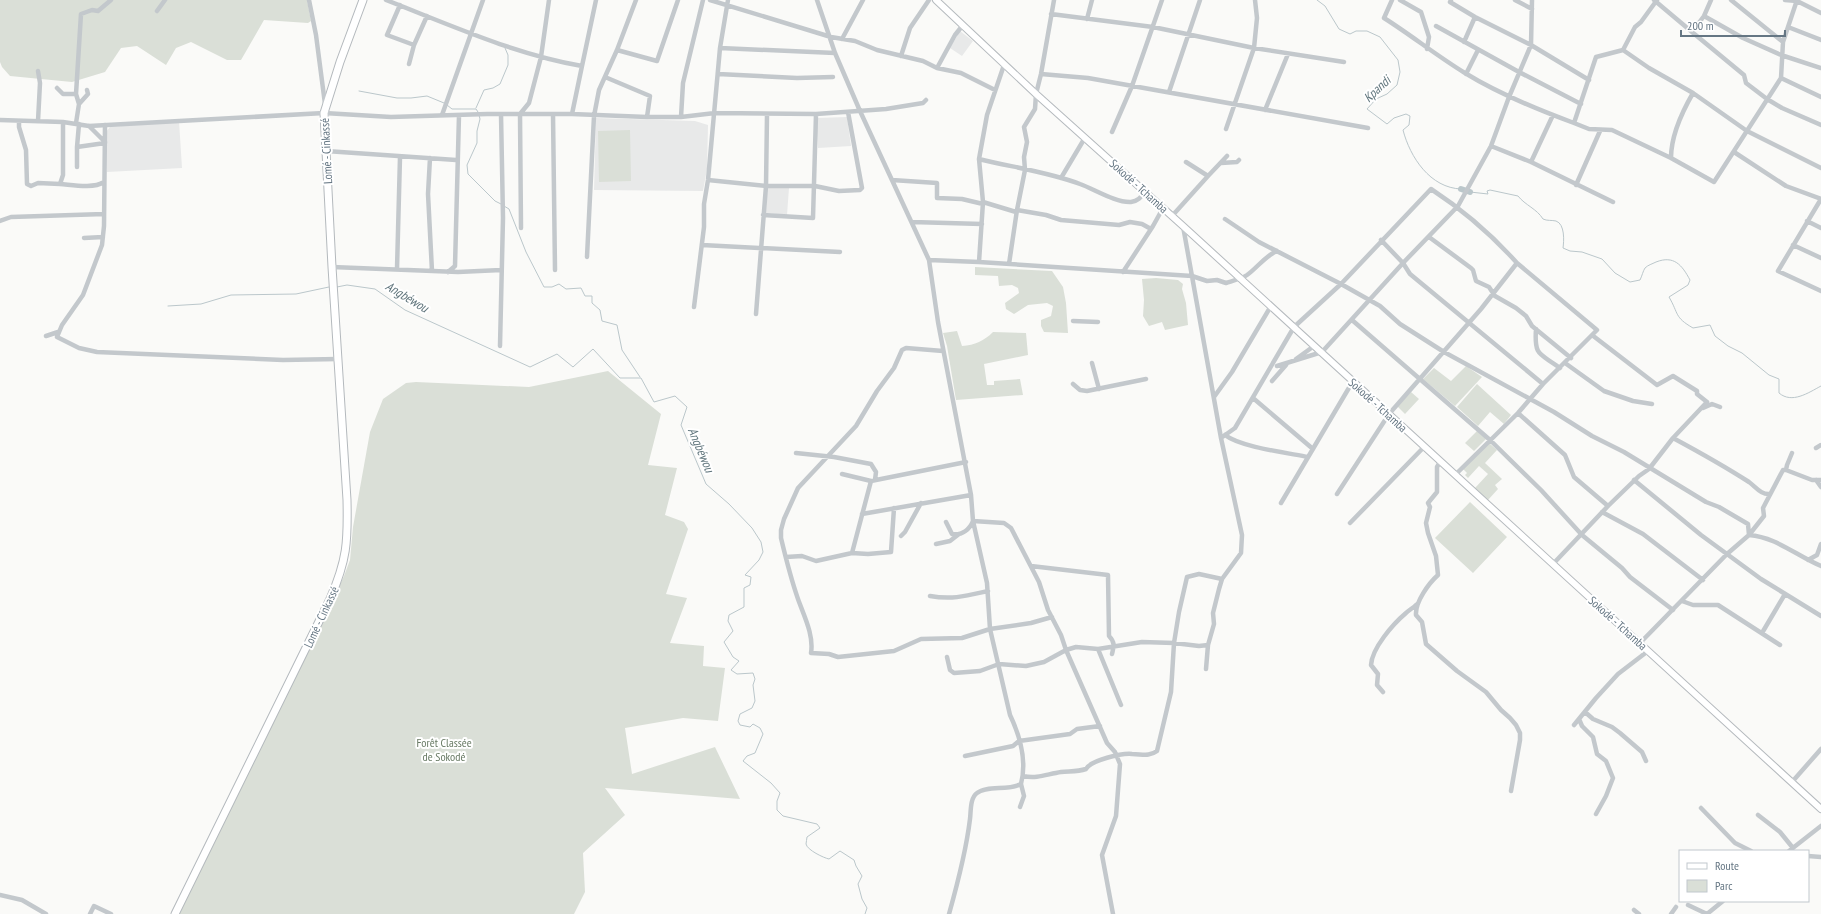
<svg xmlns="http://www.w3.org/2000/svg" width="1821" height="914" viewBox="0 0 1821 914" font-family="'PT Sans Narrow',sans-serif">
<rect width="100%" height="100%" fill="#fafaf8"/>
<path fill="#e8e9e9" d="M960,31L973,41L962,56L950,48Z
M847,117L851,146L818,148L816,118Z
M596,118L695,121L708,125L707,169L703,191L594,190Z
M179,121L182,168L107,172L106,132L110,127Z
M767,188H789L787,215L766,213Z"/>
<path fill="#dadfd7" d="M0,0H307L311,21L308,23L264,20L241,60H227L191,42L176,48L166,65L137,46L121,48L105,72L72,82L10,76L2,67L0,62Z
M630,130L631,181L599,182L598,131Z
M975,267L1052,271L1063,287L1066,303L1068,333L1044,332L1041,326V320L1051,316L1053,306L1047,303L1028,305L1014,314L1006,309L1005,303L1019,293L1018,288L1012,285L999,286L998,276L975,275Z
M1156,278L1178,280L1183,284L1182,289L1186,303L1188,325L1165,330L1162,322L1149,326L1143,316L1144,300L1142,279Z
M957,331L962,346C975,345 984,341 993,332L1026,333L1028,355L984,364L987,385H994V381L1020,379L1023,395L956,400L947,346L943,333Z
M1466,366L1482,377L1455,406L1423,379L1434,368L1451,381Z
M608,371L661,414L648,465L677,468L665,515L684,522L688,529L666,594L687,598L670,643L704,646L703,666L725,668L718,721L683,718L625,728L632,774L715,747L740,799L605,788L625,815L583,853L585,892L574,914H179L344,576L350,560L353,527L370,432L383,399L406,383L416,382L529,387Z
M1477,384L1511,415L1504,424L1490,412L1478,426L1457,407Z
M1411,392L1419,399L1405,414L1397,406Z
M1477,431L1486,439L1474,451L1465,443Z
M1489,443L1497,450L1485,463L1502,479L1495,485L1498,489L1488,500L1475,488L1488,474L1479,466L1468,478L1465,475L1467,473L1463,469Z
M1470,502L1507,537L1473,573L1435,538Z"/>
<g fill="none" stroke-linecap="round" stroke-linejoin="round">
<path stroke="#bbc7cb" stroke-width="1" d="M1317,0L1325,6L1339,29L1350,34L1356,31H1367L1380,37L1398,60L1400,72L1397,85L1387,94L1376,99L1367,109L1387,124L1394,118L1406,114L1410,116L1409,125L1403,130C1410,157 1430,188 1461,189
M359,91L397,98H411L427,96L444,103
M447,105L452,109H476L478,112
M476,108L484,90L493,88L500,84L508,65V55L505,48
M479,115L480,119L477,131V143L467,165L468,174L495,201L501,204
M1470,192L1488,194L1487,191L1490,190L1518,196C1525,205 1537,209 1543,219C1547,221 1552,220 1556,221C1565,224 1564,241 1563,248L1570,251L1582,252L1602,259L1615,273L1630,282L1640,280C1642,276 1643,271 1645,268C1648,265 1652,264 1656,262C1674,255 1682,265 1690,280L1688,285L1669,297C1679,314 1674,317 1693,328L1710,325L1715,336L1728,346L1742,353L1769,375L1779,379V393C1792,404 1808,393 1821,386
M504,206L509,209L526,252L544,287H552L559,284L566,289L581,288L585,296H592V303L600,310L602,321L617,325L622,350L640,377
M337,287L347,285L375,289L405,310L530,367L557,354L573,367L593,349L620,378H641L654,402L675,396L687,407L681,425L706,484L729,504L752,528L761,542L763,552L759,560L745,575L751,577L750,585L744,588V607L729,615L728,621L733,631L724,642L733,657L739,661L731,670L737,674L753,673L755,679L753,685L755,701L752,708L740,714L738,721L740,725L750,727L753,724L760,728L763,734L755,753L747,756L743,761L771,783L780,793L777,801V810L783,816L817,824L820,828L807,837C807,839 806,842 806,844C807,850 824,858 829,859L840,851L854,860L856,866L862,876L858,884L862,899L867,908L865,914
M168,306L201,304L231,295L296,294L329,287"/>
<path stroke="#bbc7cb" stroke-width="6" d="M1461,189L1470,192"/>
<g stroke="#b5babe" stroke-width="8">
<path id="major" d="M936,0L1036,94L1183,226L1821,809"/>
</g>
<g stroke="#b4b9bd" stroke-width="9">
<path id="highway" d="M175,914L330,599C347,560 348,542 347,500L332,267L324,113L340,62L363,0"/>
</g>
<path stroke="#c3c8cc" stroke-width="4.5" d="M309,0L316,35L325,104
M386,0C450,25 514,54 582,66L572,114
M710,0L831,37L855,41L877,50L923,61L937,68L961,73L995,90
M817,0L835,53L860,111L929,260L938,322L971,495L973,521L987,583L990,629L1010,715C1020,736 1027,761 1021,784C1008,791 987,785 977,793C970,798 971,811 970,819C966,852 958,882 949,914
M1392,0L1384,18C1411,35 1437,56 1465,73C1499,94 1536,109 1574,123L1596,57L1623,50L1635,27L1641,22L1657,0
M1400,0L1421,12L1429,37L1427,49
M1515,0L1532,9
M1532,0L1531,45L1589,80
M1654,0L1692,32
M1711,0L1704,16L1692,32L1744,75L1746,83L1767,99L1782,108L1821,125
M1731,0L1783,42
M1785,0L1797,1L1821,13
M400,5L387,35L414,45
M157,11L165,0
M1051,14L1153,27L1254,48L1344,62
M1704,16L1743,38L1781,55L1821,68
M1087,19L1092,0
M1436,26L1519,72L1581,104
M1788,27L1821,40
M842,39L863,0
M1464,42L1475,17
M720,48L835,53
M617,50L657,61L678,0
M1623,50L1649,68L1693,93L1747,131L1821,168
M901,56L910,28L929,0
M409,64L414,45L427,16
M582,66L596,0
M937,68L955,35L963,25
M38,71L40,83L38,121
M718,74L797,78L833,77
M1041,74L1088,78L1368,128
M1466,74L1478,50
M605,77L650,96L647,117
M1781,78L1821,97
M57,88L63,94H76
M1169,92L1200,0
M79,104L88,94L87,90
M1265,110L1288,54
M553,114L555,270
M442,115L483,0
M681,117L683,83L703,0
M0,120L63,122L89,126L324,113L391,117L487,114H572L647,117H681L715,113L816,114L886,109L923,103L926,100
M19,121V127L26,150L27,184L31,186L38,183L60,184L63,175V122
M76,123L79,104L76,94L81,14L92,10L98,11L111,0
M1574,123L1589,129L1612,130L1671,158L1714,182L1781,78L1783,42L1797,0
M105,125L104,226L102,245L83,295L62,325L57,337L79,348L97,352L283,360L338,359
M89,126L105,142
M1226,129L1254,48L1257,18L1255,0
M1112,132L1132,86L1162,0
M1491,146L1531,162L1613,202
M77,147L105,143
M326,151L456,160
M1734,152L1786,186L1821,199
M430,158L428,194L432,271
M1671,158C1671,135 1682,112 1693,93
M979,159C1011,167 1049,172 1080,184C1094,189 1116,203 1131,202C1138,201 1141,197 1145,192
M1531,162L1553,115
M1221,163L1237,162L1239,160
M77,167V147L79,124
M1208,176L1227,156
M1061,178L1083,141
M708,180L766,186H815L839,191L860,190L862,188L848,112
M892,180L937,183V198L962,199L983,204
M60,184C73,185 93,189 104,182
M1576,185L1600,131
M1821,199L1778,271L1821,291
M983,202L1016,212
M1017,210L1046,215L1061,220L1119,225L1130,222L1142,224L1151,229
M763,215L813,218L816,114
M1172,216L1208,176L1186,162
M1225,219L1259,242L1341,284L1380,306L1400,324L1444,352L1554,412L1592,436L1624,452L1706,502L1719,507L1748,524L1749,535
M0,221L11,217L104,214
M1807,221L1821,228
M912,222L982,224
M1183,226L1221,438L1242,535L1241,553L1222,579L1219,589L1213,613L1214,624L1208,645L1206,669
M521,228L520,114L529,103L541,57L549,0
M1429,237L1471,268L1473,270L1476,281L1489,287L1495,296L1516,308L1526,316L1532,326L1571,358
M84,238L103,237
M1381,240L1403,263L1410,274L1543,384
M702,245L840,252
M1793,245L1821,258
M587,257L594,116L599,90L617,50L636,0
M929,260L979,262L1192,276L1207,281L1217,280L1226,283C1232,281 1241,279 1247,275C1257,268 1265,256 1277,251
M979,262L983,202L979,159L987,115L1004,65
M1009,264L1017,210L1025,170L1024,157L1027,142L1024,127L1035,109L1036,94L1041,74L1054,0
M332,267L458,272L501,270
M397,269L400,157
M448,272L455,266L459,115
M1123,272L1153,226L1163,208
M694,307L704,227V204L708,180L720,48L728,0
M756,314L766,186L767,115
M1352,320L1490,440L1541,490L1582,535L1622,568L1630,577L1673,610
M1073,321L1098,322
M1536,329C1534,357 1540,353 1560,368
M46,336L58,332
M500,346L503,218L501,114
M943,351L906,348L902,350L894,368L877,391L856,426L798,488L784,519L781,530V538C786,559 791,579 798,599C804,616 814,635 811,653L829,654L838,657L894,651L921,639L962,638L990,629L1031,623L1052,617
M1296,359L1314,346
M1092,363L1099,389
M1565,363L1604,391L1633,401L1652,404
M1277,366L1322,352L1403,263L1458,206L1491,146L1509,97L1531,45L1475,17L1450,2L1451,0
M1272,381L1286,365
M1073,384L1080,390L1087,391L1146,379
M1214,397L1232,372L1271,306
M1253,398L1313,449
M1703,408L1712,404L1720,407
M1518,413L1565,455L1574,477L1608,506
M1225,435C1240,447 1288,453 1308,457
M1221,438L1235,428L1294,327L1341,284L1431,189C1463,210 1491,234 1517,263L1481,309L1389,414L1337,494
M1673,438C1699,452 1724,466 1749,482C1756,487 1761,495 1770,494
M1816,448L1821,445
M796,453L834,457L871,464L876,472L875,480
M1440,462L1437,467V492L1428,503L1430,507L1426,523L1428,533L1436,556L1438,575C1429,583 1415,602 1416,615L1422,622L1426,644L1457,671L1486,692L1501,710L1510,718L1516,725L1520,733V740L1511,791
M1786,470L1787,465L1792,453
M842,474L871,481
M1455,475L1518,413L1543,384L1597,330L1517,263
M1634,480L1701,535L1761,579L1821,616
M1816,480L1821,487
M1281,503L1353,381
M1602,512L1643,534L1703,580
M862,514L971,495
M946,522L952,534C962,536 970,529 973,521L1004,523L1011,528L1039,582L1048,610L1061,635L1066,650L1107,743L1115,752L1120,764L1116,816L1102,855L1113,914
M1350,523L1424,447
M1749,535C1776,537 1797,556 1821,566
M901,536L905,532L921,503
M936,544L950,541L959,534
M852,553L871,481L966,462
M786,557L802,556L816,561L852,553L868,554L891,552L894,508
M1808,560L1817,555L1821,544
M1553,564L1608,506L1639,476L1649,469L1673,438L1707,402L1697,394V391L1673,376L1657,385L1592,335
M1031,566L1108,575L1109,636C1115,642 1114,646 1112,654
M930,596C952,600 966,596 988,591
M1682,601L1693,605H1718L1780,645
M1762,633L1785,594
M1640,643L1727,554L1749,535L1764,516L1763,508L1783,470H1786L1812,480H1821
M1098,649L1121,705
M947,657L950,670L954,673L980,671L999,664L1026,666L1044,662L1066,650L1076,647L1098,649L1142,642L1174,643L1199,646L1208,645
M1383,692L1377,685L1378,674L1371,665C1372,648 1393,624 1406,613C1409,610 1413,608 1416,605
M1585,712L1593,719L1612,727L1620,733L1642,752L1646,761
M1579,719L1582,726L1593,737L1597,754L1606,761L1613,778L1606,796L1596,814
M1574,725L1596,698L1618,674L1648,651
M965,756L1013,746L1019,741L1070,734L1077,729L1100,726
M1023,776C1038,779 1047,774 1061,772C1069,771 1077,772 1086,769C1091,760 1122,753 1132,754C1142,754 1149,757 1157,751L1171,692L1174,643L1179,612L1187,577L1199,574L1222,579
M1792,782L1821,749
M1020,807L1024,796L1021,784
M1701,808L1735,843L1751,851
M1758,815L1780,832L1793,848
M1789,851L1821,826
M1808,856L1821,857
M0,895L22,900L46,914
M1688,905L1707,914
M1634,910L1639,914
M90,914L94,906L111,914
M1671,914L1676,907
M1707,914L1723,901"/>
<use href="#major" stroke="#fff" stroke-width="6"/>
<use href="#highway" stroke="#fff" stroke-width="7"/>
</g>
<g text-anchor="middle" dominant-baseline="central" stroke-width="4" stroke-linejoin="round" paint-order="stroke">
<g font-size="12" fill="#657683" stroke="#fff">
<text transform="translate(326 151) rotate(-93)">Lomé - Cinkassé</text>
<text transform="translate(1139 186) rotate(42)">Sokodé - Tchamba</text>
<text transform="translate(1378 405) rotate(42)">Sokodé - Tchamba</text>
<text transform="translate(321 617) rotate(-65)">Lomé - Cinkassé</text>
<text transform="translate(1618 623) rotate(42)">Sokodé - Tchamba</text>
</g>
<g font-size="12" fill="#687a64" stroke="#fff">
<text x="444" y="742">Forêt Classée<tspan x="444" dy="14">de Sokodé</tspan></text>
</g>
<g font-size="13" font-style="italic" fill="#60757c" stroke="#fff">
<text transform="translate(1377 89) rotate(-43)">Kpandi</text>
<text transform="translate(407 297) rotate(31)">Angbéwou</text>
<text transform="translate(701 450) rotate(67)">Angbéwou</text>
</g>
</g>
<rect x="1679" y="850" width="130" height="52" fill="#ffffff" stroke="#c1c8cd"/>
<rect x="1687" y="863" width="20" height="6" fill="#ffffff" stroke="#c1c8cd"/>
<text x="1715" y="870" font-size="12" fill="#657683">Route</text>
<rect x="1687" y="880" width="20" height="12" fill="#dadfd7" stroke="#c1c8cd"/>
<text x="1715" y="890" font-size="12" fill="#657683">Parc</text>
<path d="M1681 30v6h104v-6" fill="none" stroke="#657683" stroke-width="2"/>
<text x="1687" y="30" font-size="12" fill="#657683" stroke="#ffffff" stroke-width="3" paint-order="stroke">200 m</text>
</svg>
